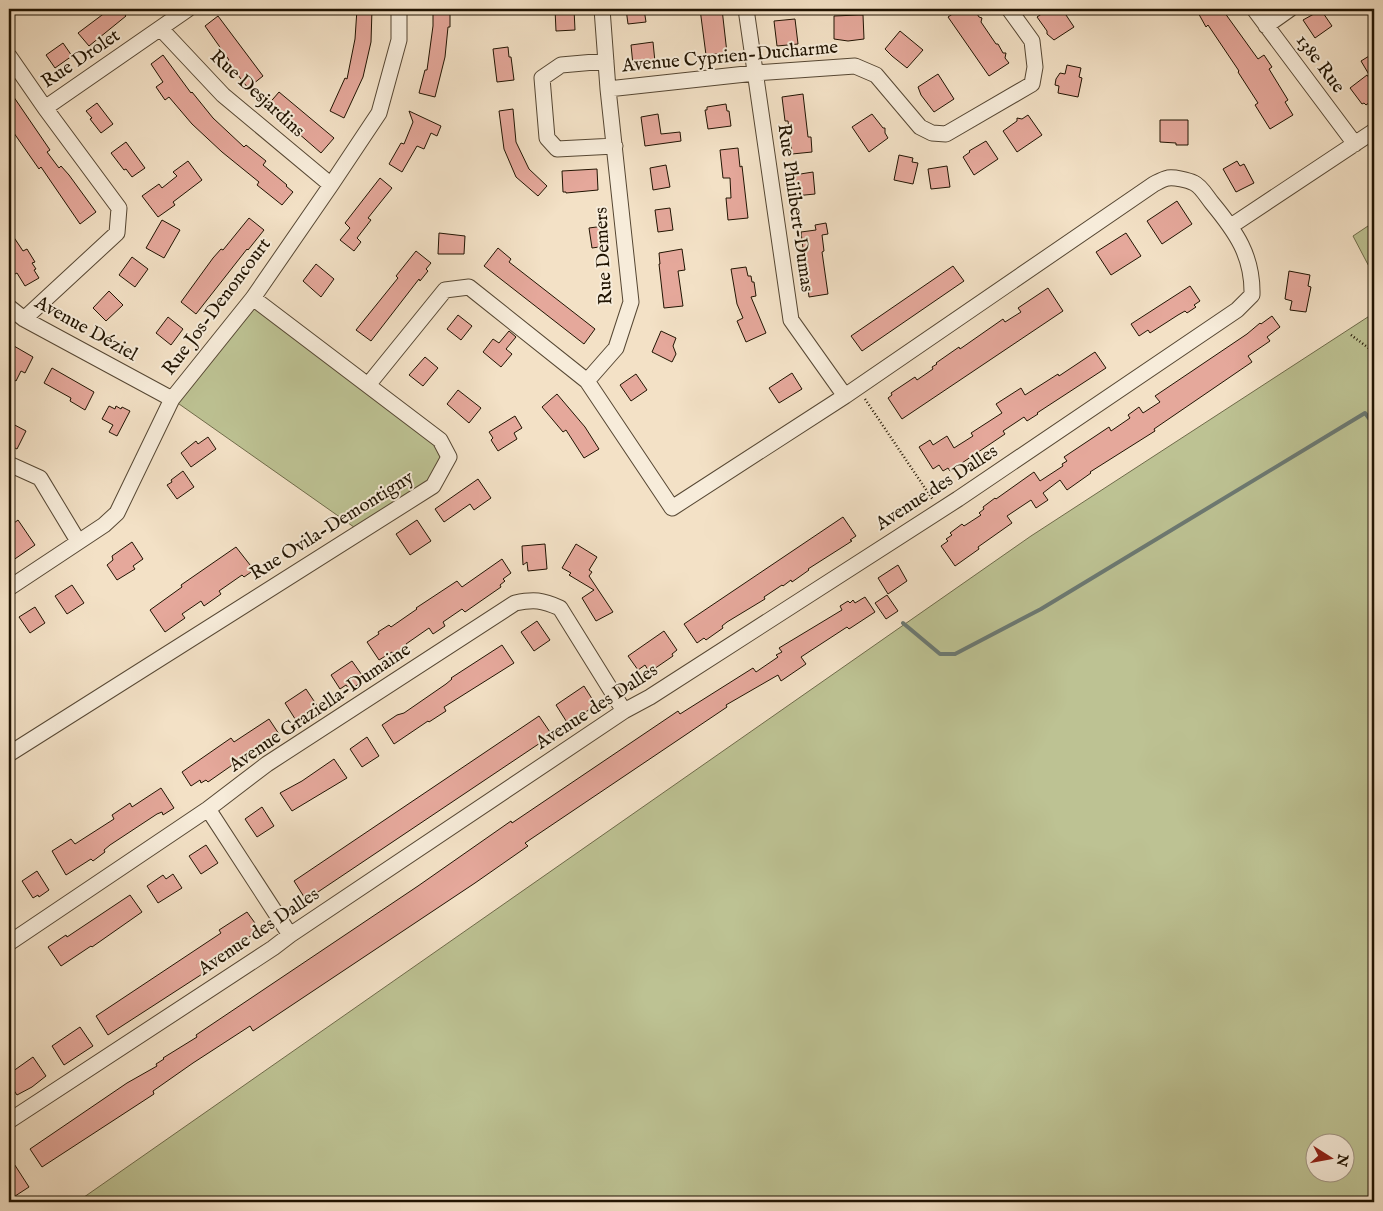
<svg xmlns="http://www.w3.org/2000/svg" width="1383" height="1211" viewBox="0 0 1383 1211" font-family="'IM FELL English',serif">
<rect width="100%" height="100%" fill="#f3e1c6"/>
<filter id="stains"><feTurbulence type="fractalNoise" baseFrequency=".004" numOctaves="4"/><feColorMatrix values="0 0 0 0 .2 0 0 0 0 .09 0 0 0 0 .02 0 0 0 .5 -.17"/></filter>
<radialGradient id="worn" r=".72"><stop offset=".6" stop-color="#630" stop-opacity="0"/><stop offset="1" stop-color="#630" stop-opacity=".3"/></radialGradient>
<path fill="#bdc293" stroke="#6f6b4a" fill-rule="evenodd" d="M1374,222V276L1353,236Z
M253,298L449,457L433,486L361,532L172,399Z
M1374,313V1202H77L1031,536ZM1316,1144H1346V1174H1316Z"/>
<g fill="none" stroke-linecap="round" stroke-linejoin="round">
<path stroke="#6c7972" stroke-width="4" d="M903,623L940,654H955L1041,609L1365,413L1374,425"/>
</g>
<path fill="#e5a89b" stroke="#211402" d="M110,9H120L126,16L89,46L78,33Z
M357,9H372L371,42L363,77L344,118L330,111L345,78L347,79L355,39Z
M433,9H450V27H448L445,57L435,97L419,93L425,70H427L433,26Z
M555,9H574L575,30L556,31Z
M626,9H644L646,22L628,24Z
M700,9H722L727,53L706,55Z
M960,9H974L979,17L982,18L981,22L996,44H998L1003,53H1006L1005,58L1009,63L989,76L948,17Z
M1049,9H1062L1074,27L1054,40L1047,34V31L1037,17Z
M1196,9H1222L1258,59L1264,55L1272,67L1269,69L1288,100L1285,102L1293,115L1270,129L1255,105L1258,103L1238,72L1239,71L1208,25L1206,27Z
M1321,10L1332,26L1315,38L1303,20Z
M858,15H863L864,39L848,41L834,39V16Z
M218,16L263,76L248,88L227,61L229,60L205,26Z
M795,19L798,44L777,46L774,21Z
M900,31L923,50L907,68L892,56L885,49Z
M653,42L655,62L633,65L631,45Z
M63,43L72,56L55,68L46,55Z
M508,47L509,57H511L514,80L497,82L493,49Z
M1374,53V83L1361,61Z
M163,55L191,93L192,92L213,118L244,147L246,145L266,161L263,165L287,185L286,186L293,192L282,205L257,185L259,182L222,152L192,124L169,97L165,100L156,87L163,82L151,64Z
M1067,65L1081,68L1079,77L1082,78L1078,97L1058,93L1059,86L1055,85L1056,79L1060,73L1065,74Z
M938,74L954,99L934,112L921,95L918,87Z
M1367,75L1374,85V99L1366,105L1364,103L1362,104L1350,88Z
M9,90L50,150L47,152L59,168L61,166L69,175L96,212L80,224L41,167L39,169L9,126Z
M279,92L334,138L321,153L267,106Z
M803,94L808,137H811L812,152L792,154L788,121H785L782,97Z
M97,103L113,124L101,133L90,119L92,118L86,111Z
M726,104L727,111H729L731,126L708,129L705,110H707V107Z
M513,109L516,142L529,169L547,186L538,196L516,177L504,149L499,111Z
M409,111L441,126L437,136L431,133L424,149L417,146L402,172L389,164L401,143L404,144L413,122Z
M658,114L661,134L680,132L681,141L645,146L641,117Z
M872,114L883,128H885V133L888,138L869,152L852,127Z
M1028,115L1042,135L1017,152L1003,131L1017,121V118L1022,119Z
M1160,120H1188V145H1176V143L1160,142Z
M986,141L998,159L974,175L963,157L970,152L969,151Z
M126,142L145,168L132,177L126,169L124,170L111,153Z
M738,148L740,167L742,166L748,218L728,220L726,198H731L730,178H723L720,150Z
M899,155L913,158L912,162L918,163L913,184L894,180Z
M188,161L202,180L173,202L175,205L158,217L142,196L159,184L162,188L177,176L173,172Z
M1237,161L1240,166L1244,164L1254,183L1236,192L1223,169Z
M666,165L670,187L653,190L650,168Z
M947,166L950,187L931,189L928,169Z
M597,169L598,190L566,193V192H563L562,171Z
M813,172L815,194L795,196L794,175Z
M380,178L392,188L368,218L371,220L357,238L361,242L354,251L340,240L350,228L345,223Z
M1177,201L1192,224L1162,244L1147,221Z
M670,208L673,230L658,232L655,210Z
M249,218L264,230L248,250L247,249L196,314L181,302L213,258L221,249L223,250Z
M162,220L180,230L164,258L146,248Z
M826,223L828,234L822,235L824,251L822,252L828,294L809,297L801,232L816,230L815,225Z
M604,226L606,246L592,248L589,228Z
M9,230L23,251L27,249L35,262L32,263L36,269L34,270L39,278L25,286L17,273L13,275L9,269Z
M439,233L465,236L464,254H438Z
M1126,233L1141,256L1111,275L1096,252Z
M498,248L511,259L509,262L595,329L584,344L484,266Z
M682,249L685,270L678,271L683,306L664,308L659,264H660L659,253Z
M416,251L431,263L426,269L428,271L420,281L419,279L371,341L356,330L398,278L396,276Z
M132,257L148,269L135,287L119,275Z
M316,264L334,279L321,297L303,281Z
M953,266L964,281L862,351L851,336Z
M746,267L748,276H751L752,282H754L756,296L751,297L766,333L746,342L737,321L743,318L737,304L731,269Z
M1289,271L1310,275L1308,286L1311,287L1306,312L1290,310L1292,301L1285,299Z
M1190,286L1200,301L1194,305L1196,307L1187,313L1185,311L1178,315L1150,333L1148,330L1139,336L1131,324Z
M1048,288L1063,311L902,419L888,398L892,395L891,393L915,377L917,380L933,369L932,367L937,364L936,363L959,347L960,349L1003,319L1005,322L1021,312L1018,308Z
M109,291L123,305L106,321L93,308Z
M458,315L472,326L461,340L447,329Z
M1272,316L1280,327L1267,337L1270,341L1248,356L1252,362L1154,429L1155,431L1090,472L1091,473L1067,490L1060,480L1043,493L1048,500L1036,508L1031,500L1007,516L1012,523L978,547L979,549L955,566L941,546L948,541L946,539L952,535L950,533L962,524L964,526L981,515L979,513L984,509L983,507L995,498L996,499L1034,472L1040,481L1063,466L1062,464L1067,461L1064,457L1109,427L1111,431L1130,418L1128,415L1139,407L1143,413L1160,402L1155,396L1247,334L1260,323L1261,324Z
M168,317L183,329L171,345L156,333Z
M509,331L516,337L506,349L512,354L501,367L483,352L493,339L499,343Z
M661,331L676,338L673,346L676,354L672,362L652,352Z
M14,346L33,357L25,373L21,371L16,381L9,377V356Z
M1095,352L1106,368L1037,413L1038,414L1027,421L1024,417L1003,431L1005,434L950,471L948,468L943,471L939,465L933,469L919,447L930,440L933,445L947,436L954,448L973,436L971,433L1002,413L996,404L1021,388L1025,395L1058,374L1059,376Z
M425,357L438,368L423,386L409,375Z
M52,368L94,392L85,410L70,401L71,398L44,383Z
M792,373L802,389L779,403L769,388Z
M636,374L647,390L631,401L620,385Z
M458,390L481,408L469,423L447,404Z
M557,394L585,427L599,449L584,458L566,430L563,432L542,407Z
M109,406L115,409L116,406L121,409L122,407L130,411L117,436L109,432L113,425L102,419Z
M515,416L522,428L514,433L517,439L498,451L491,440L493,438L489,432Z
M9,422L26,431L17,449L9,445Z
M208,437L216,449L191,467L181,453L196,441L198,444Z
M183,471L194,487L177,499L167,485L172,482L171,480Z
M478,479L491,498L474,510L470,504L444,522L435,509Z
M843,517L856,536L850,540L852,541L808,569L809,570L792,582L791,580L783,586L782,585L764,597L765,599L727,622L722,626L723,628L706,640L704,638L697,643L684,624Z
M18,520L35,545L9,563V534L13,531L10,526Z
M417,520L431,541L410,555L396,534Z
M132,542L143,559L133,566L135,569L117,580L107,565L113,560L112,556Z
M545,544L547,569L528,571L527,562L523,565L522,546Z
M576,544L597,557L589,570L592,572L589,576L613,612L596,621L582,598L594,590L569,575L571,573L562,568Z
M236,547L254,570L244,577L242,575L219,591L221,594L204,606L201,601L182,614L185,618L165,632L150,610L182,587L181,585Z
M502,559L511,573L503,579L505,581L500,585L501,587L465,612L462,609L443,622L445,626L433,634L429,628L406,644L409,650L396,658L392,652L379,660L367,642L379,634L378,632L389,625L391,627L417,609L416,608L457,581L462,587Z
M898,565L907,581L888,594L878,578Z
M72,585L84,603L67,614L55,596Z
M887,595L898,611L886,619L875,603Z
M865,597L875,612L849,629L847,627L801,657L806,664L781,681L778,675L726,705L727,707L525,843L528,846L475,883L253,1031L250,1026L193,1063L153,1091L154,1094L42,1167L30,1149L127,1083L157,1066L156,1064L164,1059L163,1058L197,1037L196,1035L418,886L511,821L512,823L678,711L680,714L753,668L756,672L778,657L776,655L782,652L779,648L842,610L840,606L848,601L850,603L853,600L855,603Z
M35,607L45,623L30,633L19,617Z
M537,621L550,640L534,651L521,632Z
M664,631L677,650L672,654L673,656L654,669L653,667L648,670L645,665L638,670L628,656Z
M502,645L514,663L444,707L446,711L429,722L428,721L394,744L382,725L397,715L404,713L446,684L452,679L451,678Z
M352,661L364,678L362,680L363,681L353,688L352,686L349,689L346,685L340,689L331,675Z
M584,686L596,705L568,724L556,705Z
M306,689L318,707L297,722L285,703Z
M539,716L552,735L306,900L294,881Z
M269,719L279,734L237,759L238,761L208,782L206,780L201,783L200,780L191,786L182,772L231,738L234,742Z
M367,737L379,756L362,767L350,749Z
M334,759L347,778L292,811L280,793L302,781Z
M161,788L174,808L163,815L162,812L157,814L110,845L104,850L105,852L93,861L91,859L66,875L52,851L71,839L75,844L114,819L112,815L130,803L132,807Z
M262,807L274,826L257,837L245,819Z
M206,845L218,863L201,874L189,856Z
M37,871L49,890L39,897L38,895L33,898L22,881Z
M173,874L182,888L158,903L147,886L163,875L166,879Z
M130,895L142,912L92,947L91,946L61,966L48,947L66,935L67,937Z
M247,912L260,930L217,958L219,961L213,967L108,1035L96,1016L221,933L219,930Z
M80,1027L93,1046L64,1065L52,1046Z
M33,1057L46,1076L32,1087L17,1095L9,1083V1074Z
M9,1156L29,1187L9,1200Z"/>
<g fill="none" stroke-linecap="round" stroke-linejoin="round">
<g stroke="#564733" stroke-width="17">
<path id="minor" d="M746,9L791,320L845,396
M1254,9L1355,144
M1266,26L1290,9
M161,29L223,95L331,185
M9,56L45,108L119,208L117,233L24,319
M606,61L561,65L542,78L547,138L557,149L615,146
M608,89L755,73L855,66L876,75L920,127L932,133L946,134L1032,84L1035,67L1032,41L1009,9
M45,108L188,9
M1231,226L1374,131
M9,307L24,319L172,399
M587,381L616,348L631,302L608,89L602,9
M9,464L40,478L78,541
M9,588L104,525L117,513L172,399L253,298L331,185L379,113L399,40V9
M9,754L433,486L449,457L440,440L253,298
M208,809L290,935
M9,943L208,809L267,764L515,603C534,599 542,600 560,608L624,711
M9,1121L273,948L290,935L624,711L650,697L958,499L1237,310L1252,295C1253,256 1236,232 1212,203C1207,197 1201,186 1194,183C1188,180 1174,177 1168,178C1163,179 1158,182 1154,184L845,396L672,508L587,381L469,287L445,290L368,385"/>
</g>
<path stroke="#211402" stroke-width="2.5" stroke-dasharray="1 2.5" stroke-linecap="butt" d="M1351,335L1374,352
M865,399L933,500"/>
<use href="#minor" stroke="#f7ecda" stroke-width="15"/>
</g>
<g text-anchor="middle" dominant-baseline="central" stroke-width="4" stroke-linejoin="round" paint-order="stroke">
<g font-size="19" fill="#211402" stroke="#f7ecda">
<text transform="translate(730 57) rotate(-5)">Avenue Cyprien-Ducharme</text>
<text transform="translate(81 59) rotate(-34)">Rue Drolet</text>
<text transform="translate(1320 64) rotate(53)">138e Rue</text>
<text transform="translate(257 94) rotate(42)">Rue Desjardins</text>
<text transform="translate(795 208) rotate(82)">Rue Philibert-Dumas</text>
<text transform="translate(604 256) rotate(-93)">Rue Demers</text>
<text transform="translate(217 307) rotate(-53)">Rue Jos-Denoncourt</text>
<text transform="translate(86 329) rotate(29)">Avenue Déziel</text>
<text transform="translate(937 488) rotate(-33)">Avenue des Dalles</text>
<text transform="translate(332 526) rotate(-32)">Rue Ovila-Demontigny</text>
<text transform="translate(597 707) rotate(-33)">Avenue des Dalles</text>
<text transform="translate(320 708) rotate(-34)">Avenue Graziella-Dumaine</text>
<text transform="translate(259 932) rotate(-34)">Avenue des Dalles</text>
</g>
</g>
<rect width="1383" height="1211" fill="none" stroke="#f3e1c6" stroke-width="30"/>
<rect x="10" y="10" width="1363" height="1191" fill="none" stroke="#211402" stroke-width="2.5"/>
<rect x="15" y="15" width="1353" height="1181" fill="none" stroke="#211402"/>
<g transform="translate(1330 1158) rotate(101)"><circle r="24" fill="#f7ecda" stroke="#a19684"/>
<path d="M0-4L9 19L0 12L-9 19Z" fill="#8f2418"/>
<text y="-8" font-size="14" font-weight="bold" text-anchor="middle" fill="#211402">N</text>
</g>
<rect width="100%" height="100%" filter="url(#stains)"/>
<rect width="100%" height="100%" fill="url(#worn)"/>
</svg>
